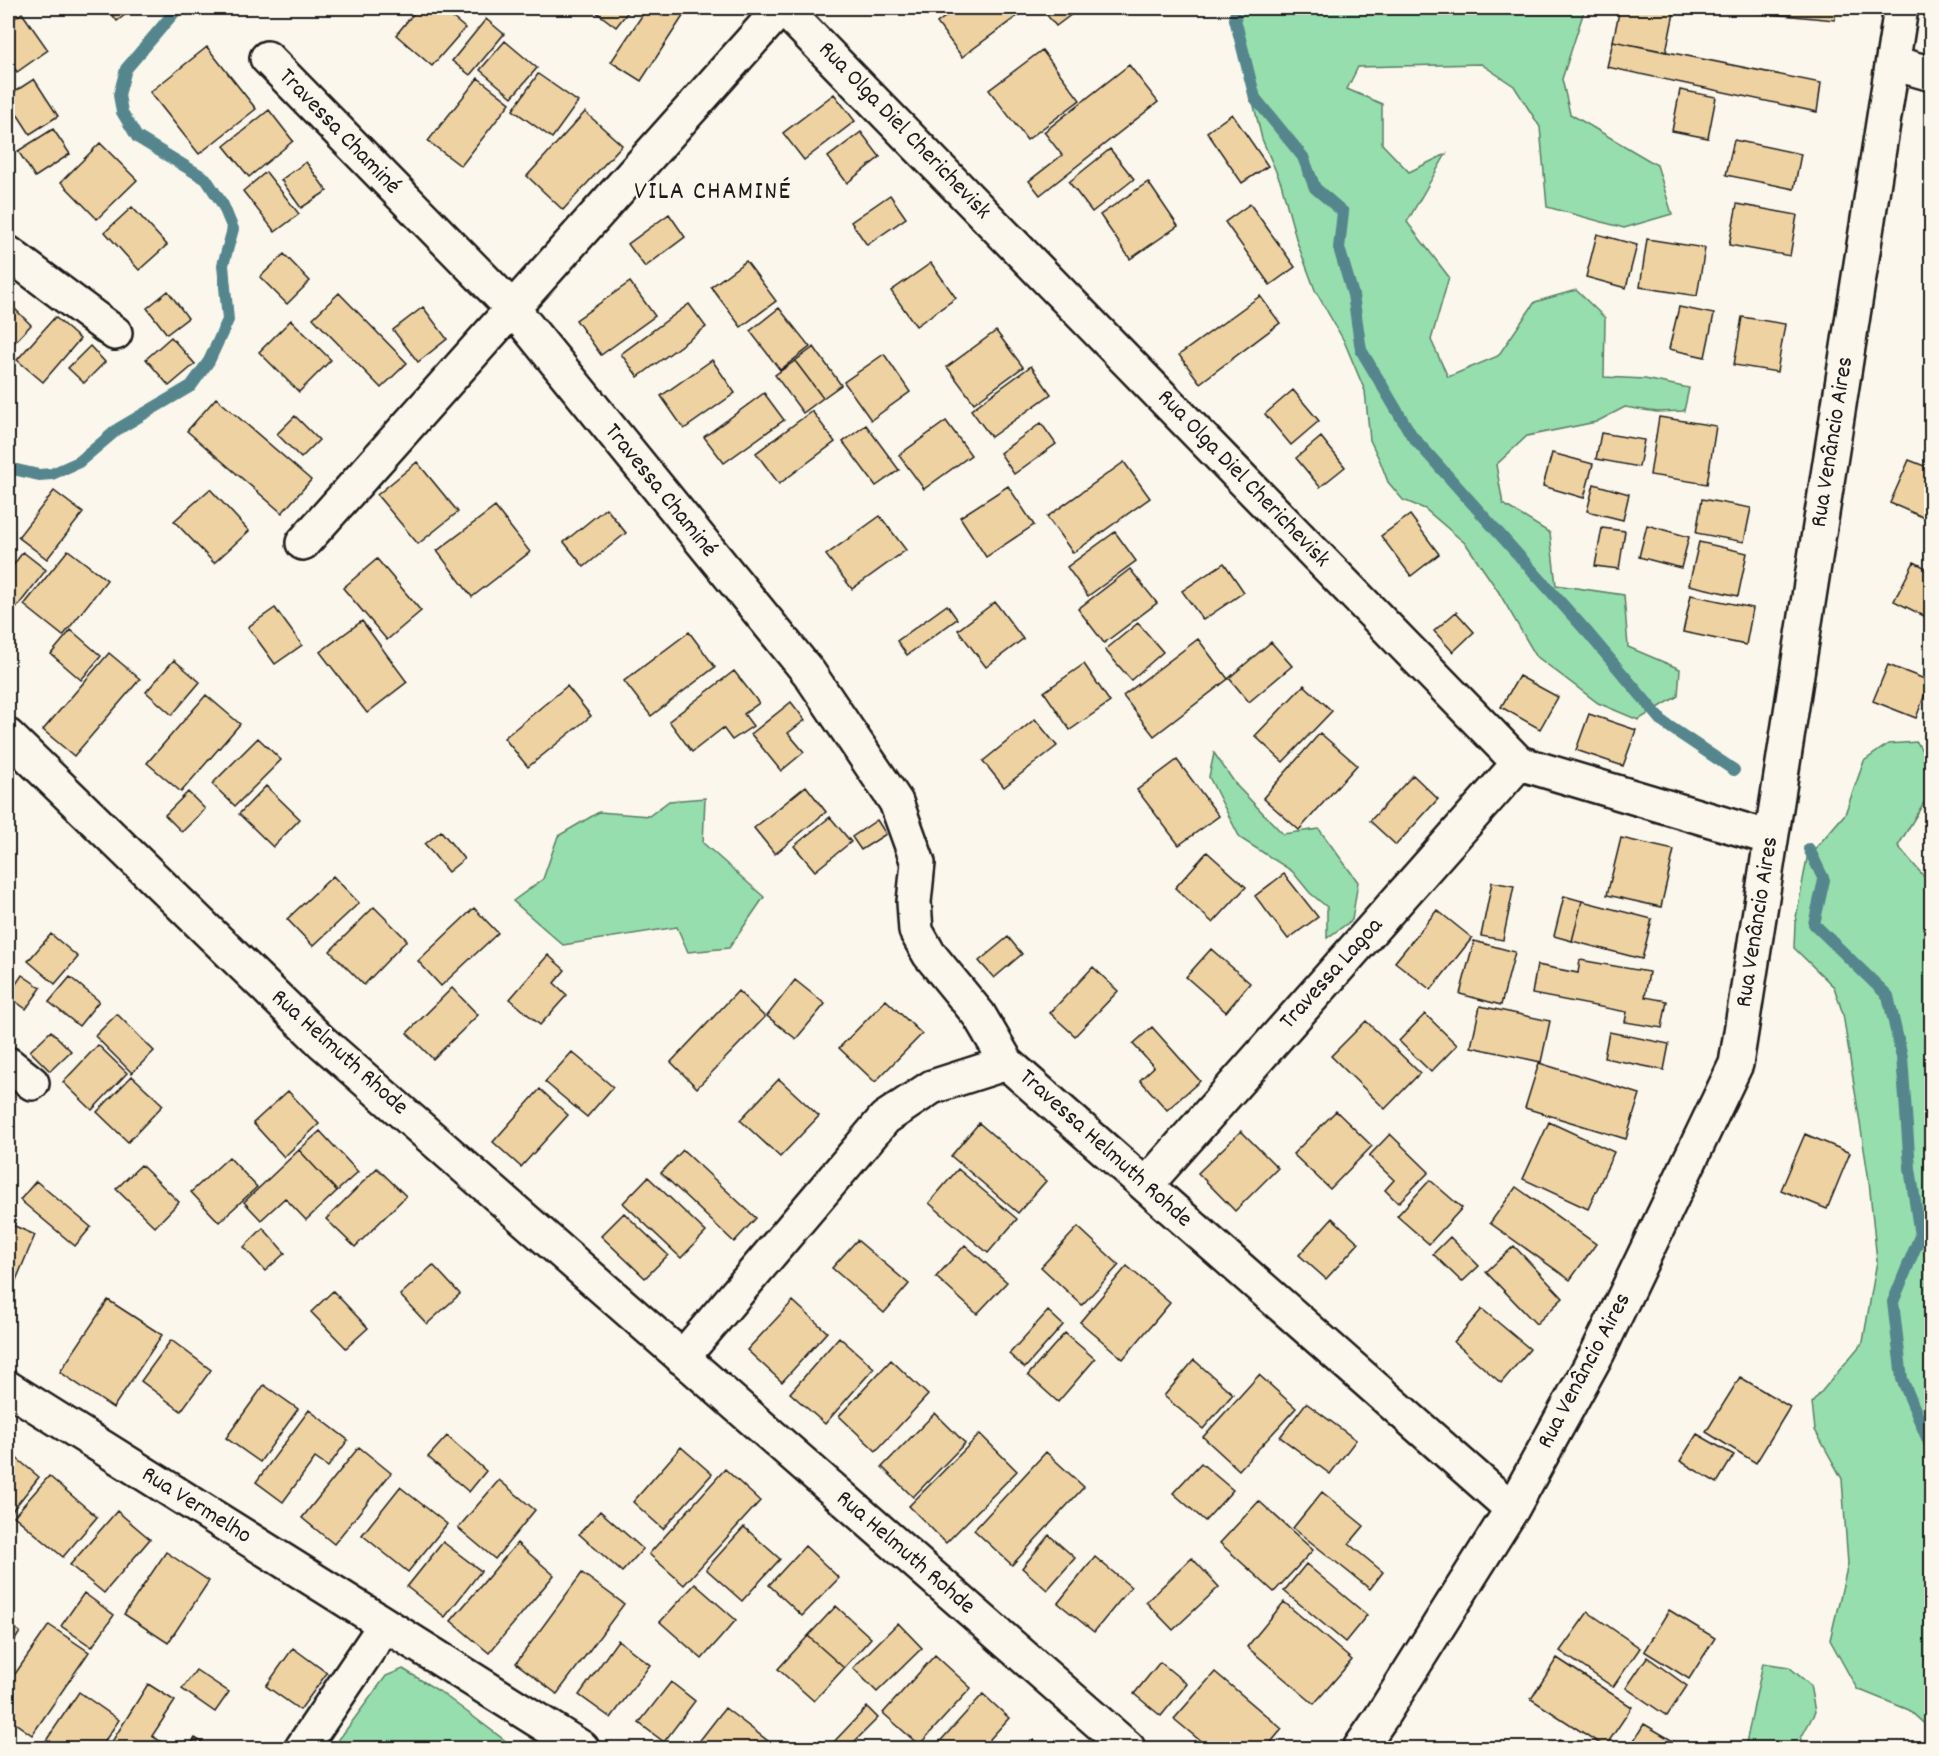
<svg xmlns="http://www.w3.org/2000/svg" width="1939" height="1756" viewBox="0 0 1939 1756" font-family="Dekko,sans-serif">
<rect width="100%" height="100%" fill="#fbf7ec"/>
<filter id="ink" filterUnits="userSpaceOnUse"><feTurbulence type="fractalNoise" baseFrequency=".0167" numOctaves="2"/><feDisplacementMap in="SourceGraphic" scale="12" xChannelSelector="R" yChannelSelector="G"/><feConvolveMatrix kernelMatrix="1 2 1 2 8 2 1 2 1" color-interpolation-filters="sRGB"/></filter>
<g filter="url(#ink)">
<path fill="#96dead" stroke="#597d64" stroke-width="1.5" d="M1238,8H1585L1562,79L1570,114L1657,165L1672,214L1624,228L1547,207L1540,127L1514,86L1481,64L1358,67L1347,89L1382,104V144L1409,172L1446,154L1407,222L1449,277L1431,340L1448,377L1498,356L1535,302L1576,290L1605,318L1604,377L1645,379L1689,388L1684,411L1657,412L1625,407L1596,422L1527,436L1496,465L1503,504L1550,533L1556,585L1624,595L1628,647L1680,669L1678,696L1638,720L1598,703L1536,656L1498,591L1466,544L1425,509L1403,500L1388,482L1380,461L1370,440L1365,391L1344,341L1315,290L1297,242L1281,183L1262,139L1240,48Z
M1917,742L1930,765L1929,794L1898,846L1932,886L1931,1730L1909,1710L1857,1689L1830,1640L1848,1564L1842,1479L1815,1430L1812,1403L1863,1342L1877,1261L1869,1181L1843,1014L1834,987L1794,948L1795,923L1807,858L1845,814L1864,761L1888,744Z
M1214,753L1237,786L1283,834L1319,829L1358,882L1352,920L1327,938V907L1310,893L1292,871L1240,838L1209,777Z
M705,798L703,843L764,897L729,948L688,952L677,927L563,945L513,901L543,879L558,836L599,812L649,816L669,801Z
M1763,1663L1789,1667L1810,1685L1815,1712L1801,1738L1799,1748H1745Z
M403,1669L439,1691L515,1748H337L334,1746L386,1676Z"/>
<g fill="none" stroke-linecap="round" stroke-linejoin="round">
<path stroke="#56868d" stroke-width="12" d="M1236,8L1235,19L1255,98L1303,157L1315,188L1343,212L1339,248L1353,295L1361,350L1412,436L1588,633L1664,723L1734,770
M8,468L39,475L52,474L79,462L118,429L191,386L209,361L228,320L223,265L233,229L223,205L206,179L137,137L122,112L119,95L126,69L178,8
M1809,849L1824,880L1814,924L1888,996L1902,1057L1910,1168L1920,1236L1893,1302L1902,1379L1932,1450"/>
</g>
<path fill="#efd2a2" stroke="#1c1c1c" stroke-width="1.5" d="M107,8H134L117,21Z
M418,8H441L465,28L432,66L396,35Z
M591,8H631L616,27Z
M647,8H683L687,10L641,81L611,62Z
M957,8H1028L962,57L937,23Z
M1041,8H1080L1056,26Z
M1620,8H1675L1666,52L1613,41Z
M1762,8H1836L1835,20L1761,13Z
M22,13L48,50L17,72L8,59V23Z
M486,19L504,34L470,75L452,61Z
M505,41L537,68L512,97L480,70Z
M1613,41L1821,83L1817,112L1607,67Z
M207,47L256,109L199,154L150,92Z
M1042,50L1080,100L1027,140L989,90Z
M1129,65L1158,102L1040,195L1029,181L1062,155L1044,132Z
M538,74L578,102L552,138L513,110Z
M478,78L510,103L461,166L428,141Z
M34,79L58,116L30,134L8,100V96Z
M1680,90L1716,97L1708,138L1672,131Z
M834,94L855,121L804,160L783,133Z
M269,110L293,141L249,177L224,146Z
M585,112L622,145L563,210L527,176Z
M1232,114L1268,166L1242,183L1207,132Z
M53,129L70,154L35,177L18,151Z
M861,132L880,157L847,183L828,157Z
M1734,140L1801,154L1794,189L1726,175Z
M100,143L137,180L97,219L61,182Z
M1110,149L1134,179L1092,212L1069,182Z
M306,162L327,191L301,208L281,180Z
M266,172L299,214L275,232L243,191Z
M1148,182L1178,226L1130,259L1100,215Z
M890,195L906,218L867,245L851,222Z
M1250,204L1295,267L1270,285L1225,222Z
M1737,204L1797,215L1790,256L1729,245Z
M132,207L167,245L139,270L105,232Z
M669,214L685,237L645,267L628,244Z
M1597,234L1637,245L1626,288L1586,277Z
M1647,239L1705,248L1697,296L1640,287Z
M284,254L310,281L287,304L260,277Z
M746,261L776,301L741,327L711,287Z
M931,263L956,298L916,326L891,291Z
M630,282L655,316L601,355L576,320Z
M168,291L188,318L167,334L147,308Z
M339,293L407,363L381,388L313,318Z
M1260,296L1280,323L1200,383L1179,355Z
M8,302L31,325L8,349Z
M689,304L706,327L638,377L621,354Z
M423,307L447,339L418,362L393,330Z
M1679,307L1714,314L1705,357L1669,349Z
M779,308L810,347L780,370L750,331Z
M55,317L80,339L43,382L17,360Z
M1742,317L1785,324L1777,372L1734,365Z
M291,320L331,360L299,392L259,352Z
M996,331L1023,367L974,403L947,367Z
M171,337L195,364L169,386L146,359Z
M90,346L105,362L84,383L68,368Z
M814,347L841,385L823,398L795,361Z
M884,354L910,392L871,420L844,382Z
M712,360L735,393L684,429L661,396Z
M795,361L823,398L803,413L775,375Z
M1031,366L1051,394L991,437L971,410Z
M1293,390L1319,421L1291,445L1265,414Z
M764,393L784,420L724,463L704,437Z
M216,398L311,480L282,513L187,431Z
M812,411L835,442L779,484L756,453Z
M295,416L319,440L301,458L277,434Z
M1659,417L1716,426L1707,484L1650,475Z
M946,421L971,455L924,489L899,455Z
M1041,423L1056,444L1014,474L1000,453Z
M866,425L899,470L876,486L843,442Z
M1601,433L1644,440L1639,467L1596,459Z
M1321,437L1345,467L1320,487L1296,458Z
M1552,453L1593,464L1584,498L1543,486Z
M1909,460L1932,469V521L1890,503Z
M417,462L458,512L418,544L377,495Z
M1124,462L1150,498L1073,553L1047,517Z
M1594,484L1629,494L1623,520L1587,511Z
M1008,486L1034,525L986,557L960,517Z
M210,489L249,531L214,563L174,521Z
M54,491L83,513L47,559L18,537Z
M1702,499L1751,508L1744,542L1696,533Z
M495,507L530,552L472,597L437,551Z
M606,508L626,533L584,567L564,542Z
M1410,515L1439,554L1411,576L1381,536Z
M880,516L906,550L852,589L826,555Z
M1647,525L1689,537L1681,568L1639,557Z
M1602,528L1625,531L1619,569L1595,566Z
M1115,532L1136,561L1088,596L1067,567Z
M1699,542L1747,553L1738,596L1689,585Z
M68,550L107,580L63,636L24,605Z
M23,552L46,570L10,616L8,614V572Z
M377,559L421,611L387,640L343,588Z
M1914,562L1932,571V620L1894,601Z
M1224,563L1244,592L1203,620L1182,591Z
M1130,569L1157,603L1104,643L1078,609Z
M1691,595L1753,608L1746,645L1683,632Z
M995,602L1023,639L986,667L958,630Z
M947,605L957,619L907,655L897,641Z
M275,608L302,645L275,664L248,627Z
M1456,612L1474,632L1453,652L1434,631Z
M362,621L407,682L367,713L320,652Z
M1138,623L1163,652L1131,680L1105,650Z
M71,630L101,656L81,680L51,654Z
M689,632L715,667L651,716L624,681Z
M1198,639L1228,679L1154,736L1123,696Z
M1271,642L1292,666L1249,702L1229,678Z
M109,653L140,679L74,756L43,730Z
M174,660L200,682L172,715L146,692Z
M1084,664L1110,702L1070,730L1044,692Z
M1888,665L1930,681L1916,718L1873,701Z
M734,671L759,703L744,714L753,726L732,740L723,728L692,752L669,721Z
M1519,676L1558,697L1540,729L1501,707Z
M1304,685L1332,711L1283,762L1255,736Z
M567,686L591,716L528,767L504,738Z
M206,695L240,724L181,792L147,763Z
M791,702L805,720L788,733L804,752L781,771L751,734Z
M1589,714L1636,730L1623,766L1576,750Z
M1035,719L1057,746L1004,787L983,761Z
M1320,733L1357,765L1299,830L1263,798Z
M258,738L281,760L235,806L212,784Z
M1177,760L1219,816L1179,845L1137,790Z
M1413,775L1438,799L1396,845L1370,821Z
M266,786L300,819L273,847L239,814Z
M806,786L826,812L775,854L754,828Z
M188,792L205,809L182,832L165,815Z
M830,817L851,842L815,871L794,846Z
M877,820L886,834L861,850L852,837Z
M441,831L464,859L448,872L425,844Z
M1621,838L1674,850L1661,907L1607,895Z
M1207,852L1246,887L1213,923L1175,888Z
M1284,874L1318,917L1288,939L1255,896Z
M333,876L359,903L313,946L287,919Z
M1492,882L1514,886L1503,940L1481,936Z
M1564,896L1582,901L1572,941L1554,936Z
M1582,901L1652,919L1642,959L1572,941Z
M374,907L407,940L364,985L330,951Z
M474,908L498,933L441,986L418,961Z
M1437,910L1472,938L1431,990L1395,962Z
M51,934L78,957L55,984L28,961Z
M1008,937L1022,954L994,978L979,961Z
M1474,941L1515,952L1501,1005L1460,994Z
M1211,949L1250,983L1226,1012L1186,977Z
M548,955L565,970L554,983L567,995L540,1025L510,999Z
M1580,960L1649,972L1645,997L1667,1001L1662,1028L1625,1022L1627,1012L1532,994L1537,965L1578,973Z
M1093,967L1118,991L1075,1036L1050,1013Z
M22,975L41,988L26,1009L8,996Z
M70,977L99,1001L79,1026L49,1002Z
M795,980L825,1004L796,1039L767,1016Z
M452,988L478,1015L433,1059L407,1033Z
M738,991L765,1017L697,1088L671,1062Z
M886,1000L922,1034L875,1082L839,1048Z
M1480,1006L1550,1021L1541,1062L1471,1047Z
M117,1014L154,1051L132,1073L95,1036Z
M1425,1014L1457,1045L1431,1072L1399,1041Z
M1366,1021L1420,1073L1385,1109L1331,1056Z
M1152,1027L1200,1081L1167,1110L1140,1080L1154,1067L1133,1044Z
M51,1031L71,1051L50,1071L30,1051Z
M1609,1032L1669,1044L1664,1070L1604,1058Z
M98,1045L127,1073L92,1110L63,1082Z
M572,1052L613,1087L587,1117L545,1082Z
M1539,1063L1640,1094L1626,1139L1525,1108Z
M132,1076L163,1105L128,1142L97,1112Z
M779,1079L819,1116L780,1157L740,1120Z
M540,1089L568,1115L521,1167L493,1142Z
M288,1091L319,1124L284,1157L253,1123Z
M1336,1111L1372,1146L1330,1189L1293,1154Z
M1549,1122L1614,1152L1588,1209L1523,1179Z
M979,1123L1046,1181L1018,1213L951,1156Z
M320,1131L358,1172L337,1191L299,1150Z
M1241,1131L1278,1168L1235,1211L1198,1173Z
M1390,1134L1429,1172L1398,1203L1385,1190L1394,1180L1369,1156Z
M1805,1134L1850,1153L1827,1209L1781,1190Z
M299,1150L337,1191L306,1220L285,1198L261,1220L244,1202Z
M683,1150L756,1218L734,1242L661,1173Z
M229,1157L257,1187L219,1222L191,1192Z
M141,1165L179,1202L155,1227L116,1189Z
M377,1168L406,1196L355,1247L326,1219Z
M958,1169L1017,1219L988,1253L929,1203Z
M648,1177L706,1232L681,1258L623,1203Z
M1430,1180L1462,1208L1429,1244L1397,1216Z
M36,1181L91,1227L75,1246L20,1200Z
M1516,1187L1596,1244L1570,1280L1490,1223Z
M624,1213L668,1255L645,1278L601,1236Z
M1332,1218L1359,1243L1326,1279L1299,1255Z
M8,1223L35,1235L11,1292L8,1290Z
M1078,1227L1119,1265L1082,1305L1041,1267Z
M263,1228L285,1253L265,1271L244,1247Z
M1450,1237L1479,1266L1462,1282L1433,1254Z
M857,1240L909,1284L884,1313L832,1268Z
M965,1245L1007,1282L977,1314L936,1277Z
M1514,1246L1563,1298L1536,1324L1486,1272Z
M433,1265L460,1294L427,1324L400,1295Z
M1127,1266L1170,1303L1123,1359L1080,1322Z
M333,1291L368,1328L346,1348L311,1312Z
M108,1300L162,1335L113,1408L60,1372Z
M793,1301L827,1332L782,1382L747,1350Z
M1482,1309L1530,1349L1501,1383L1454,1342Z
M1048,1311L1063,1325L1025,1368L1009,1354Z
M1065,1333L1095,1359L1058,1402L1028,1375Z
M839,1337L874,1368L825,1424L790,1393Z
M171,1340L211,1370L181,1411L141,1381Z
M891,1360L928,1395L876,1451L839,1416Z
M1194,1360L1233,1394L1203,1429L1164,1396Z
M1259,1375L1296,1408L1239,1470L1203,1437Z
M1740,1377L1790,1407L1756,1463L1706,1432Z
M264,1385L298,1409L260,1462L226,1438Z
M1306,1403L1356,1440L1330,1474L1280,1437Z
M309,1410L348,1440L328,1467L315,1458L283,1502L256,1482Z
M935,1413L965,1443L913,1497L882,1467Z
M980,1434L1017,1471L946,1543L909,1506Z
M1697,1434L1734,1455L1717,1483L1680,1461Z
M447,1436L486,1471L469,1492L428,1457Z
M359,1447L391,1473L334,1544L302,1518Z
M681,1447L712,1474L663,1529L633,1502Z
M8,1451L39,1477L8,1516Z
M1046,1452L1084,1487L1012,1565L974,1530Z
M1201,1463L1233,1490L1205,1521L1173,1493Z
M725,1469L760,1501L684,1585L649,1554Z
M49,1476L97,1517L63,1557L14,1516Z
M499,1480L535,1510L495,1559L458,1528Z
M400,1487L447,1524L408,1572L362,1535Z
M1322,1492L1364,1526L1349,1544L1383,1572L1370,1589L1293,1528Z
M1259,1501L1313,1550L1274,1592L1220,1543Z
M117,1511L150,1539L104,1593L70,1565Z
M600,1511L643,1549L622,1572L579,1534Z
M744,1527L780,1559L742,1601L706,1569Z
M1049,1535L1075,1558L1047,1590L1022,1568Z
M443,1542L481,1571L445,1617L407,1587Z
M517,1543L554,1575L489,1653L451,1621Z
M805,1546L839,1578L802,1616L769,1585Z
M166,1552L209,1581L168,1643L124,1614Z
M1095,1557L1131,1587L1094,1632L1058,1603Z
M1192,1558L1219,1587L1173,1630L1146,1602Z
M1306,1564L1367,1615L1345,1642L1284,1591Z
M582,1573L624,1604L557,1694L516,1663Z
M695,1584L736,1620L702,1659L660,1622Z
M84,1593L114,1615L92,1647L61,1626Z
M1284,1602L1352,1660L1314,1704L1247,1647Z
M836,1606L871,1638L844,1668L808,1636Z
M1669,1610L1715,1638L1689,1679L1644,1651Z
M1588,1612L1640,1648L1613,1687L1560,1651Z
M898,1623L922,1648L877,1692L853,1668Z
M8,1624L20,1632L8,1651Z
M49,1625L89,1652L32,1735L8,1718V1684Z
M808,1636L844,1668L814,1701L778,1669Z
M618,1640L650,1665L611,1718L579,1695Z
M293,1648L327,1673L300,1710L266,1686Z
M935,1655L971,1688L919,1745L883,1713Z
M1647,1657L1687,1686L1667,1716L1626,1688Z
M1557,1658L1632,1707L1605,1747L1531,1699Z
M1160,1662L1187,1684L1161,1716L1134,1694Z
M196,1670L229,1692L215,1712L182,1689Z
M1215,1672L1282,1729L1266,1748H1209L1174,1719Z
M671,1682L695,1701L664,1742L639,1723Z
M148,1684L175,1701L152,1736L171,1748H108Z
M79,1692L119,1720L100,1748H41Z
M983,1694L1009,1718L982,1748H934Z
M867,1707L878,1718L848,1748H828Z
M725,1708L768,1741L763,1748H694Z
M1644,1724L1685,1748H1629Z
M195,1738L211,1748H188Z
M1033,1740L1043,1748H1026Z
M1559,1740L1573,1748H1553Z"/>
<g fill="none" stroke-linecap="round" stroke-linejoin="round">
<g stroke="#1c1c1c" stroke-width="38">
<path id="minor" d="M783,8L1519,763L1771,838
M267,58L512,308L809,673L896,802L918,863L914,902L916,931L929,954L979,1015L1007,1063L1512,1509
M1893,63L1932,74
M8,253L115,333
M303,543L781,8
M8,736L321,1041L1128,1748
M8,1064L32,1083
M1146,1185L1519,763
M682,1358L885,1118L932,1087L1007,1063
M8,1388L582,1748
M302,1748L385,1625
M1360,1748L1380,1719L1512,1509L1598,1352L1736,1064L1901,8"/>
</g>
<use href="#minor" stroke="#fbf7ec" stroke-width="33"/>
</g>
</g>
<g text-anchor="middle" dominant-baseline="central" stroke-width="4.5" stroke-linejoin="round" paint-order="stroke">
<g font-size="24" fill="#1c1c1c" stroke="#fbf7ec">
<text transform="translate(904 131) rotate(46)">Rua Olga Diel Cherichevisk</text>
<text transform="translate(339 132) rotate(46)">Travessa Chaminé</text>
<text transform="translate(1833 442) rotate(-81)">Rua Venâncio Aires</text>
<text transform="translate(1243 479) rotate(46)">Rua Olga Diel Cherichevisk</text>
<text transform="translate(660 491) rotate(51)">Travessa Chaminé</text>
<text transform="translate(1758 922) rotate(-81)">Rua Venâncio Aires</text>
<text transform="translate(1332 974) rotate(-48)">Travessa Lagoa</text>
<text transform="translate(339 1053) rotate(42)">Rua Helmuth Rhode</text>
<text transform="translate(1105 1149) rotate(42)">Travessa Helmuth Rohde</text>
<text transform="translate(1585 1371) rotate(-62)">Rua Venâncio Aires</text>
<text transform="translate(196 1506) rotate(32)">Rua Vermelho</text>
<text transform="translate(905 1553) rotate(41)">Rua Helmuth Rohde</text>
</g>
<g font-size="26" letter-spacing="1.5" fill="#1c1c1c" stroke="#fbf7ec">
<text x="713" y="192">VILA CHAMINÉ</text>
</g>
</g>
<rect width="1939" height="1756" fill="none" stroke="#fbf7ec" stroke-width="30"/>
<rect x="15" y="15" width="1909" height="1726" fill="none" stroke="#1c1c1c" stroke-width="2" filter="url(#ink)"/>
</svg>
